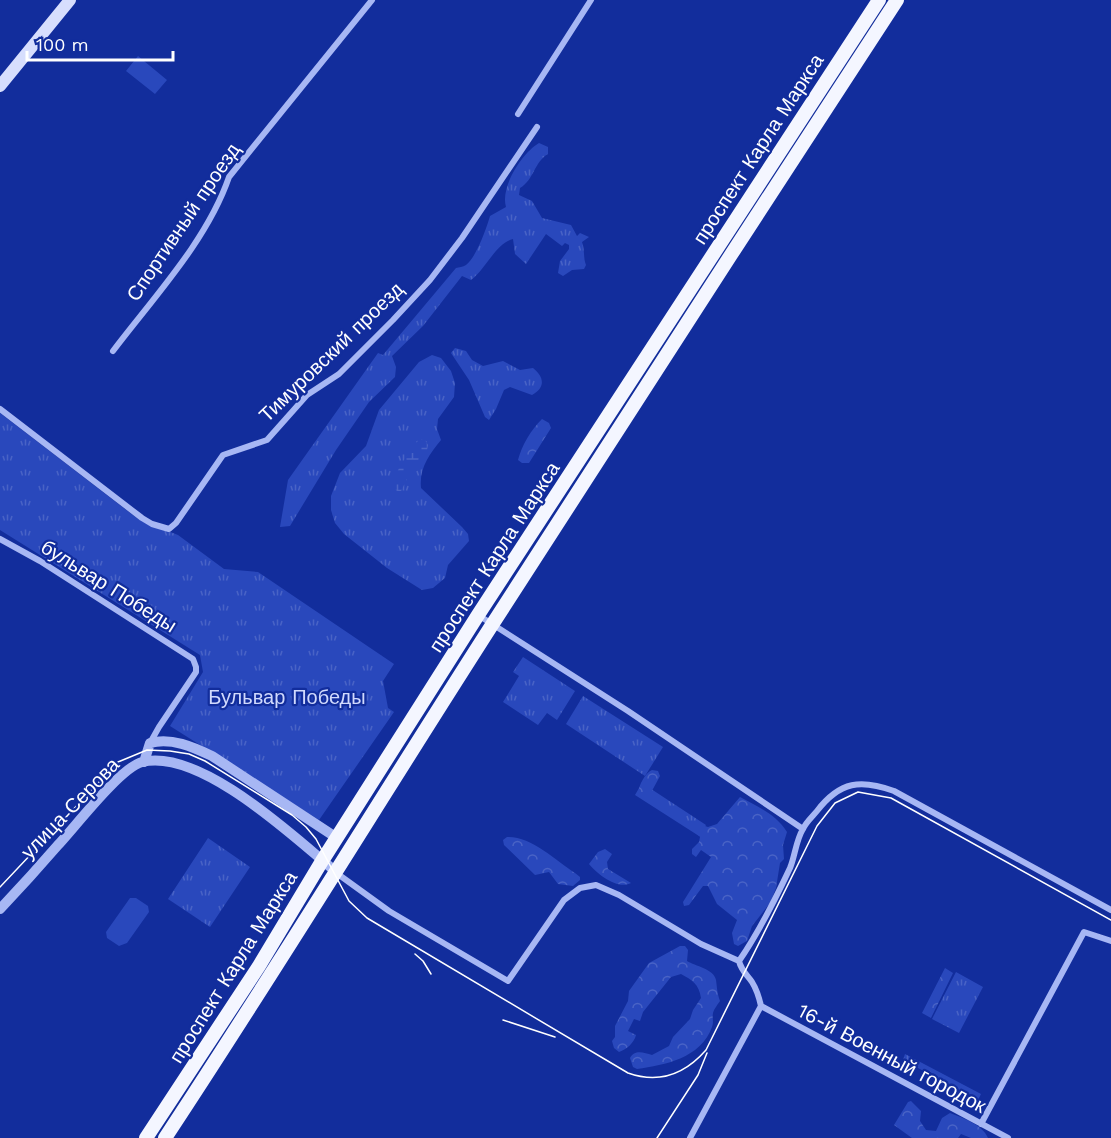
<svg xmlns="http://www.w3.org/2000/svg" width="1111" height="1138" viewBox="0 0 1111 1138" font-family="'Work Sans',sans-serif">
<defs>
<pattern id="grass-tufts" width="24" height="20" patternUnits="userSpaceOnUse" patternTransform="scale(1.5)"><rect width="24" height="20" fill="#2948bc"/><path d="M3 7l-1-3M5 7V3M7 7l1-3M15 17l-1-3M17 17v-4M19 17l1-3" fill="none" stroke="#4963c6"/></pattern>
<pattern id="forest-crowns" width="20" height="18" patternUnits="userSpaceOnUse" patternTransform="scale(1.5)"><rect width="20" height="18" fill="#2948bc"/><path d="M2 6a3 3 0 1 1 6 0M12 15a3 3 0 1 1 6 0" fill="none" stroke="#4963c6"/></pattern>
<pattern id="wetland-marsh" width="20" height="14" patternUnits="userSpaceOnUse" patternTransform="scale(1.5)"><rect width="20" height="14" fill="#2948bc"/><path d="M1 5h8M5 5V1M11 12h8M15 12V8" fill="none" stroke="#4963c6"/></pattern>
</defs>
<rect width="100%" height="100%" fill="#122d9c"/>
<path fill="url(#grass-tufts)" d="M539,143L548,147V154C534,162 534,180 520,188L519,195L532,201L542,218L571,225L577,236L580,233L589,237L582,242C585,250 583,258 586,265L584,269L572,270L563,276L558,273L560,261L569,249V245L565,243L562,246L546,234L526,264L515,254L513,239C495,244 486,269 471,280L462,276L423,326L392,356L396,367L395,377L369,402L336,450L290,526L280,527L288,480L378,353L383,355L456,268C459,267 463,267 466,265C476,258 487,227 490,216L506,207C500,187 522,153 539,143Z
M455,348L466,351L472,360L483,366L503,361L520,370L533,368C544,377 546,387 532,395L510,387L504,390L496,409L489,420L485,417L469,380L451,353Z
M432,355L441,358L451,371L455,383L454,397L438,419L437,429L441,440C429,455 419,468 421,488L462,527L468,534L469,541L448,565L445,578L433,588L422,590L387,568L344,534L335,523L331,510V496L340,473L366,446L379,410L419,362Z
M0,413L138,519L178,535L224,569L258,572L394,664L383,681L388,708L394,712L319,820L170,726L203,672L200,655L0,530Z
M523,657L575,691L557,720L547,713L538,725L503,702L519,676L513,672Z
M583,696L663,747L645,776L566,724Z
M642,783L706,825L699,836L635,795Z
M208,838L250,867L210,927L168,899Z
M956,972L983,987L959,1033L932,1019Z
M905,1054L981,1094L978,1100L903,1060Z"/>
<path fill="url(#forest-crowns)" d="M542,419L549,423L551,428L529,463H522L518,460C522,445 531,430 542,419Z
M652,770L658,771L660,776L647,800L641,797L638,793C639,785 645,773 652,770Z
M740,797C758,807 776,814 787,832L783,845L784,859L780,863L776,888L770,903L752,926L747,941L738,946L734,944L732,933L737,920L717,904L708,886H703L689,905L684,906L683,902L711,857L701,850L696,857L692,854V849L699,842L700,837L690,826L693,822L708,827L717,824Z
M507,837C531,836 555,860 575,873L580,877V880L573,886L558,884L549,872L535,875L504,845L503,840Z
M605,849L612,854L607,862L608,869L631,883C618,890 598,875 589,864L598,852Z
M680,946H685L688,950L687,961C695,966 714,969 716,980C717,987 717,993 720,1001C718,1004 714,1009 713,1013C712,1018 714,1022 712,1027C701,1058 665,1065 637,1069L633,1067L630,1058C635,1049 644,1053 652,1055L669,1046L673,1037L690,1019L693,1010L701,998C699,984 692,980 681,974L671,977L643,1012L640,1021L634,1019L628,1031L636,1035C634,1043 627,1049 619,1052L614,1048L612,1041L615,1037V1026L628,1001L629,991L649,963Z
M945,968L953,973L931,1018L922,1013Z
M911,1101L921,1111L920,1121L926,1130L936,1131L942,1118L950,1113C963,1118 982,1124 988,1138H971L961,1134L958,1138H912L894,1125L908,1102Z"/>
<path fill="url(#wetland-marsh)" d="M420,439L425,440L428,445L427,450L414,465L401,491H397L391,484C393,477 415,442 420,439Z"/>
<path fill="#2948bc" d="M138,56L167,80L155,94L126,71Z
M130,898H136L148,906L149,912L127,943L119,946L107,938L106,932Z"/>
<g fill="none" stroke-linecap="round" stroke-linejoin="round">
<path stroke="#a7b7f4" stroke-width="6" d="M518,114L591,0
M113,351C153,298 207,241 229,177L372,0
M0,409L142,518L152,524L169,529L176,523L223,455L267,440L307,395L339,374L393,320L430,280L462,238L537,127
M0,539L40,561L193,659L196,667V672L159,727L150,743
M478,615L628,711L803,829
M335,872L389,911L508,981L564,900L580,888L596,885L619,895L701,944L739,961
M761,1006L1008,1138
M981,1124L1084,932L1111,941
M690,1138L761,1006C759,997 757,990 752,982C747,975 741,970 739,961C759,932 775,900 790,868C795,856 796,840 803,829C806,822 813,816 817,811C840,781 861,779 894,791L1111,910"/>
<path stroke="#a7b7f4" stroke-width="10" d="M144,762L150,743C171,737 193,747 212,756L337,838
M0,909C20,888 39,867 58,845C75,827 120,768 142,762C200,748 293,836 335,871"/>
<path stroke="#d7defd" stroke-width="12" d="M0,86L70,0"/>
<path stroke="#f4f6ff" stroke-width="14" d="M146,1138L259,966L322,861L478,615L879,0
M165,1138C276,970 381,798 490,628C624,418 761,209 897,0"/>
<path stroke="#fff" stroke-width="1.5" d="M0,887L118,762L147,750L170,751L189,754L205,761L292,815L306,827L316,839L349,901L367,918L628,1073C659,1084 685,1074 706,1050L817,826L835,803L858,792L891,798L1111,920
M415,954L423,961L431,974
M503,1020L555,1037
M657,1138L698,1075L707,1053"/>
</g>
<g text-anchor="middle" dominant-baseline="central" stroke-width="4.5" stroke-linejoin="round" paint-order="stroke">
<g font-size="20" fill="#fff" stroke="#122d9c">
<text transform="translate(758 149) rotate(-57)">проспект Карла Маркса</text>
<text transform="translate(183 222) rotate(-56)">Спортивный проезд</text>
<text transform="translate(331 352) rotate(-44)">Тимуровский проезд</text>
<text transform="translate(494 557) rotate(-57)">проспект Карла Маркса</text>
<text transform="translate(109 586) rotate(32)">бульвар Победы</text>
<text transform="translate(70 808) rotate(-46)">улица Серова</text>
<text transform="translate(233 967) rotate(-58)">проспект Карла Маркса</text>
<text transform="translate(892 1058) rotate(28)">16-й Военный городок</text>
</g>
<g font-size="20" fill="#d0d9fd" stroke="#122d9c">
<text x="287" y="697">Бульвар Победы</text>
</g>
</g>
<path d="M27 51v9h146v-9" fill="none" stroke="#ffffff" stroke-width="3"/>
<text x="36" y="51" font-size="18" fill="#ffffff" stroke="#122d9c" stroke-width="4.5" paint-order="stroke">100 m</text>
</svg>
